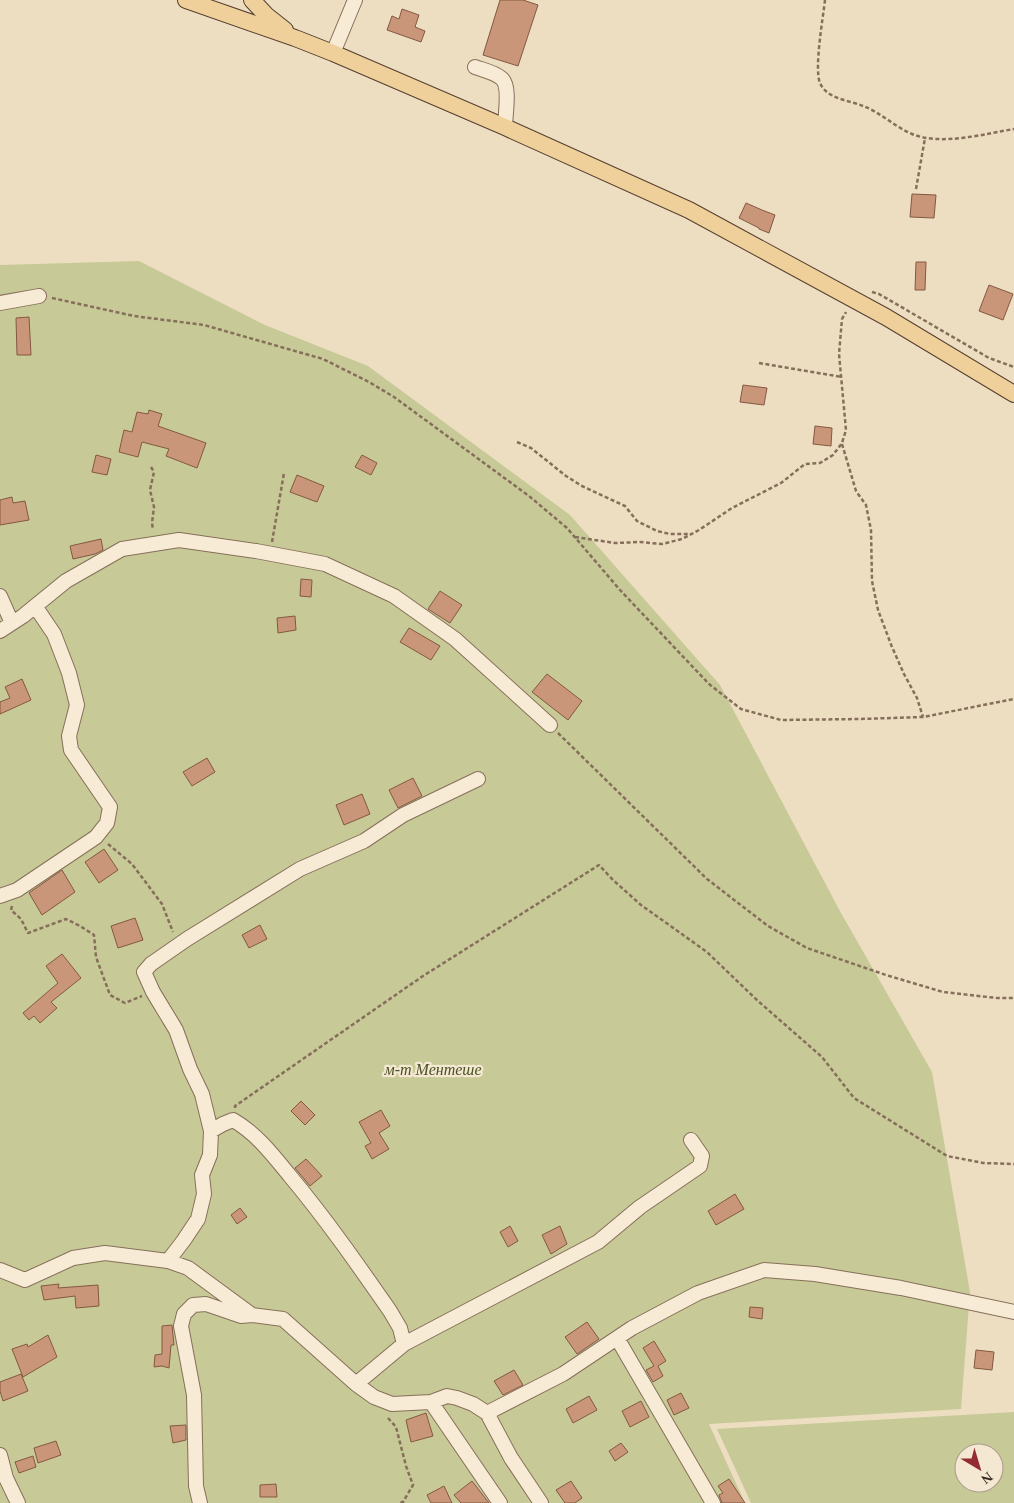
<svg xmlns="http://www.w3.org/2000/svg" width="1014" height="1503" viewBox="0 0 1014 1503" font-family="Georgia,serif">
<rect width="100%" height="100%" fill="#eddec2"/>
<path fill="#c7ca97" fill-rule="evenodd" d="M139,261L265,325L368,366L570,515L720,685L841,913L932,1072L970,1292L961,1409L709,1424L745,1503H0V265Z
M1014,1412V1503H751L717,1429ZM964,1453H994V1483H964Z"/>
<path fill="#ca9679" stroke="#845841" d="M500,0H523L538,5L518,66L483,55Z
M402,9L419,15L415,27L425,31L421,42L387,30L392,16L399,19Z
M912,194L936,195L934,218L910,217Z
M746,203L762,210L775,215L769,233L759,229V228L739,218Z
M916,262H926L925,290H915Z
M989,285L1013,294L1003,320L979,311Z
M29,317L31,355H17L16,318Z
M743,385L767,388L764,405L740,402Z
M149,410L162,414L158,426L206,443L197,468L166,456L169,449L142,442L138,457L119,452L124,430L132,432L137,412L148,414Z
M815,426L832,428L831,446L813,444Z
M96,455L111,459L107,475L92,472Z
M362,455L377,463L371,475L355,467Z
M297,475L324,486L317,502L290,492Z
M12,497L13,503L25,501L29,520L0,525V500Z
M101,539L103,550L95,554L73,559L70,546Z
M301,579L312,580L311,597L300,596Z
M440,591L462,605L450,623L428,609Z
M295,616L296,630L278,633L277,618Z
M409,628L440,646L431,660L400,642Z
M547,674L582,701L568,720L532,692Z
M22,679L31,700L0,714V702L10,698L5,687Z
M207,758L215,772L192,786L183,772Z
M413,778L422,796L398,808L389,790Z
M362,794L370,814L344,825L336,805Z
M104,849L118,870L99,883L85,862Z
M62,870L75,892L42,915L29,893Z
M135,918L143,940L118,948L111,926Z
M260,925L267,939L249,948L242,935Z
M62,954L81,978L51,1002L57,1008L40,1023L34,1016L29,1020L23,1013L58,983L46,966Z
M301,1101L315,1115L305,1125L291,1111Z
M381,1110L390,1126L379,1133L389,1149L372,1159L365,1146L371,1143L359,1122Z
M306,1159L322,1176L310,1186L295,1168Z
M735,1194L744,1209L716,1225L708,1211Z
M240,1208L247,1217L237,1224L231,1215Z
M510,1226L518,1241L508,1247L500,1232Z
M560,1226L567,1244L551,1254L542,1235Z
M59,1284L58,1288L98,1285L99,1306L76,1308L75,1296L44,1300L41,1286Z
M750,1307L763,1308L762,1319L749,1317Z
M587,1322L599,1339L577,1354L565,1337Z
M172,1325L174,1345H171L169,1368L162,1366L154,1367L155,1355L162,1354V1326Z
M48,1335L57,1357L23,1377L12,1349L27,1344L28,1347Z
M654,1341L666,1361L658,1366L663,1376L653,1382L646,1370L654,1366L643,1348Z
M976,1350L994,1352L992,1370L974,1368Z
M514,1370L523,1385L503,1395L494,1381Z
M21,1374L28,1391L3,1401L0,1391V1382Z
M681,1393L689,1408L674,1415L667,1400Z
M589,1396L597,1410L573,1423L566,1409Z
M641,1401L649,1417L630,1427L622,1411Z
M426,1413L433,1436L411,1442L406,1420Z
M186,1425V1440L173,1443L170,1426Z
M56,1441L61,1455L38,1463L34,1448Z
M621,1443L628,1452L615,1461L609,1451Z
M33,1456L36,1467L19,1473L15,1462Z
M729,1479L745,1503H722L719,1495L723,1493L718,1486Z
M472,1481L489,1503H461L454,1495Z
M571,1481L582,1498L575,1503H565L556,1490Z
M276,1484L277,1497H260V1485Z
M444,1486L452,1503H431L427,1495Z"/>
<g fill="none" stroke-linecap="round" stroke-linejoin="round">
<g stroke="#866f5a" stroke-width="16">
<path id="minor" d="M333,53L355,0
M475,67C483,70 494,72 501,78C511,85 505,115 505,127
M0,303L39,296
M0,596L12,623
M0,631L23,616L66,581L122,549L179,540L256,551L325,564L394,596L455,639L550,725
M0,896L17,890L96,837L107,823L110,807L71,750L69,736L77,705L69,673L54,634L35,606
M211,1131L223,1124L233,1120C256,1133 273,1155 290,1176C326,1219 358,1265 390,1311L400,1328L404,1344L356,1384
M168,1261L184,1240L198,1219L204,1194L202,1175L210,1155L211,1131L202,1094L190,1069L176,1030L153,992L144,972L151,964L187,939L300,869L364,841L403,815L478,779
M0,1270L25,1280L73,1258L105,1253L168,1261L188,1268L252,1315L283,1319L356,1384L374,1397L392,1404L431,1402L447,1396L457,1398L473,1404L487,1413L511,1458L541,1503
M617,1338L713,1503
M404,1344L598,1242L640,1207L700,1166L702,1156L691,1140
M431,1402L500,1503
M487,1413L563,1374L632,1328L698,1293L764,1270L815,1274L901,1288L1014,1312
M0,1455L6,1478L18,1503
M200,1503L196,1486L194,1395L181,1326L184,1314L193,1305L206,1304L241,1316L251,1315"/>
</g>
<g stroke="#543e2e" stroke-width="18">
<path id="major" d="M186,0L295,38L333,53L505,127L689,210L886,317L1014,394
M252,0L266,15L285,30"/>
</g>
<path stroke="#866f5a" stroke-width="2.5" stroke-dasharray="4 2.5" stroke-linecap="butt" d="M825,0C823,18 814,69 820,83C827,99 848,100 863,106C880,112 895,127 912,134C941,146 984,134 1014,129
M916,189L925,138
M872,292L879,294L989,358L1014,367
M52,298L134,316L204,325L323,359L369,382L394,397L529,496L567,528L620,590L709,684L741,709L781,720L860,719L923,717L1014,699
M759,363L842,377
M517,442L531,448L566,476L582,486L625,506L637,521L657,531L670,534H689
M842,444L856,491L866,505L871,530L872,581L878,610L892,647L904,674L917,698L923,717
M151,467L154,472L150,490L154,507L152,523L153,530
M575,537L615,543L640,542L662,544L682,539L699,530L732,508L781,483L805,464L820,463L833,455L842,443L846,430L839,354L842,319L846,312
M272,542L284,473
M558,733L707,879L768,926L807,948L886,975L943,992L997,998H1014
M108,844L132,864L162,904L173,932
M12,906L11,910L21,919L28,933L66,919L80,926L94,935L96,957L110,995L125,1003L142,996
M235,1108V1106L423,976L599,865L613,880L641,905L707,952L758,1001L822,1057L854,1098L947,1156L983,1163L1014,1164
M388,1418L396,1427L406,1466L413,1485L403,1502L399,1503"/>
<use href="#minor" stroke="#f8ebd5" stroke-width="14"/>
<use href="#major" stroke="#efd09b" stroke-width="16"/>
</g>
<g text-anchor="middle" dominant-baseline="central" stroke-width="4.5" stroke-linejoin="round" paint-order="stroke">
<g font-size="16" font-style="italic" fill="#495225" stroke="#f4e8d2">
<text x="433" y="1069">м-т Ментeше</text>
</g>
</g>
<g transform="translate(979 1468) rotate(142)"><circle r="24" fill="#f4e8d2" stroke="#a89b8a"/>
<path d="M0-4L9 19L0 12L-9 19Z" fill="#932c32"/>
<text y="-8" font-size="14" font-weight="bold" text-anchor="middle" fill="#36281e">N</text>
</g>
</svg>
